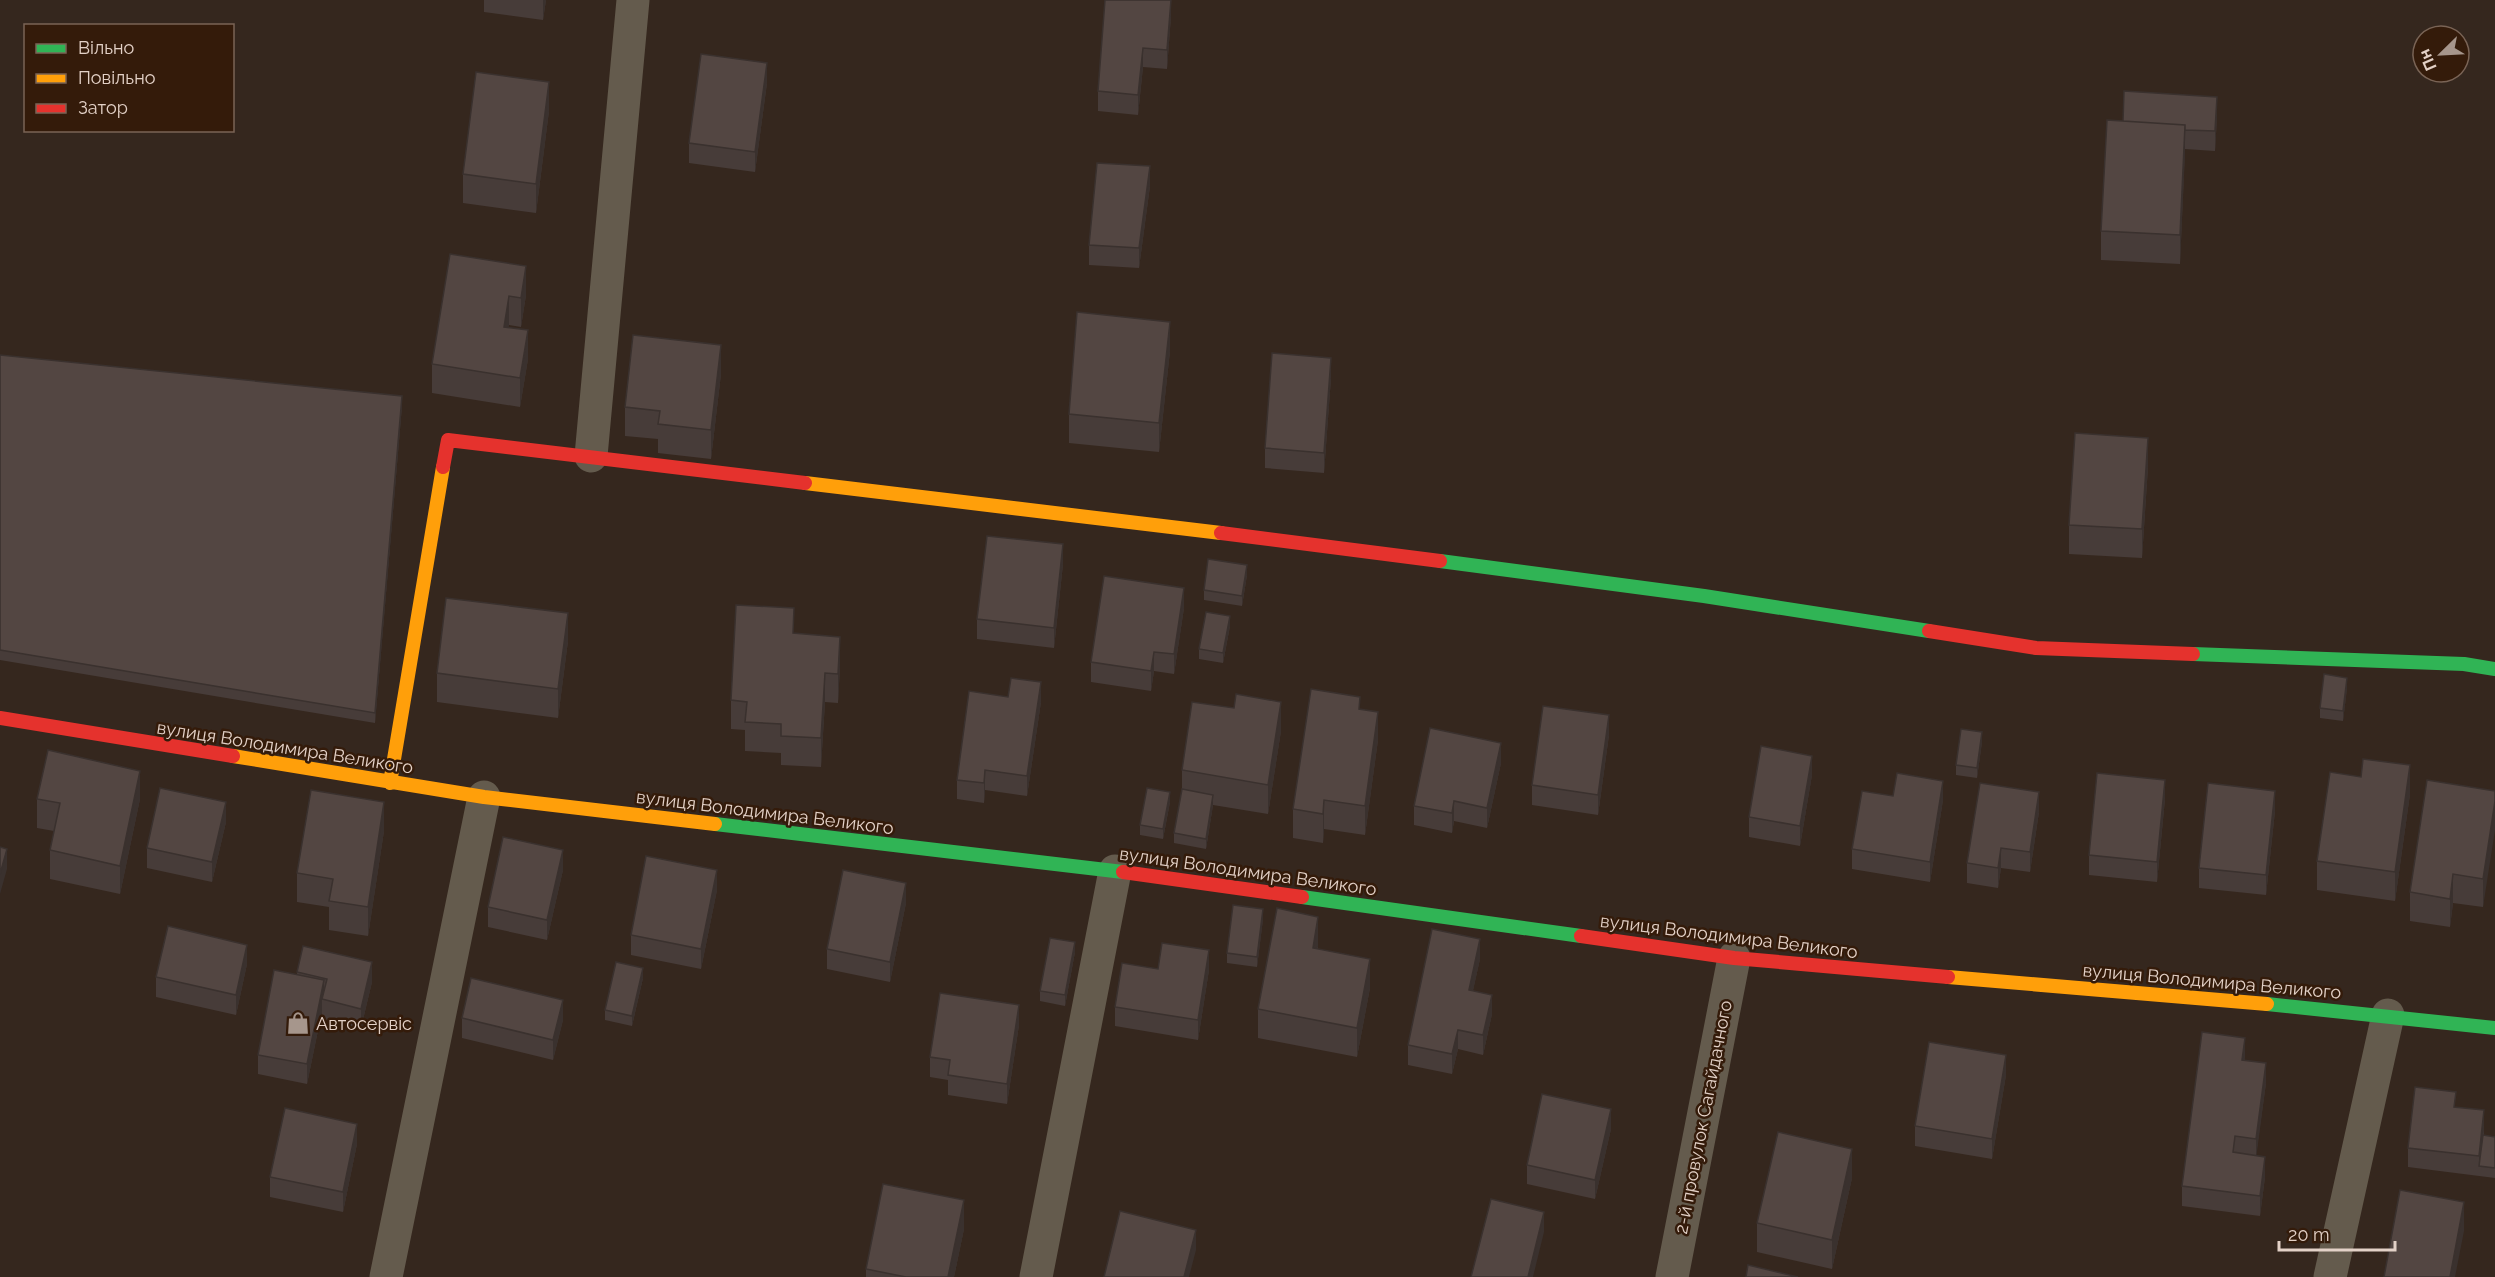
<svg xmlns="http://www.w3.org/2000/svg" width="2495" height="1277" viewBox="0 0 2495 1277" font-family="Raleway,sans-serif">
<rect width="100%" height="100%" fill="#35271e"/>
<g fill="none" stroke-linecap="round" stroke-linejoin="round">
<path stroke="#645b4d" stroke-width="33" d="M591,456L633,0
M386,1277L484,797
M1036,1277L1115,871
M1672,1277L1734,958
M2330,1277L2388,1015"/>
<path stroke="#30b455" stroke-width="14" d="M1440,561L1704,596L1929,631
M2193,654L2464,664L2495,669
M715,824L1123,872
M1302,897L1581,936
M2267,1004L2495,1028"/>
<path stroke="#ff9f0a" stroke-width="14" d="M805,483L1221,533
M233,756L484,797L715,824
M390,783L443,467
M1948,977L2267,1004"/>
<path stroke="#e5322d" stroke-width="14" d="M443,467L448,440L805,483
M1221,533L1440,561
M1929,631L2036,648L2193,654
M0,718L233,756
M1123,872L1302,897
M1581,936L1734,958L1948,977"/>
</g>
<path fill="#473c39" d="M484,0H546L543,20L484,12Z
M1171,16L1167,69L1143,67L1138,115L1098,111V91Z
M767,83L755,172L689,163V143Z
M549,111L536,213L463,203V174Z
M2217,117L2215,151L2185,149L2180,264L2101,260V231L2123,121Z
M1150,186L1139,268L1089,265V245Z
M450,254L526,295L521,327L509,325L508,327L528,359L520,407L432,393V364Z
M1170,351L1159,452L1069,443V414Z
M0,355L402,406L375,723L0,660Z
M721,374L711,459L658,453V439L625,436V407Z
M1331,378L1324,473L1265,468V448Z
M2148,467L2142,558L2069,554V525Z
M1063,564L1054,648L977,639V619Z
M1247,575L1242,606L1204,600V590Z
M1184,608L1174,674L1154,671L1151,691L1091,682V662Z
M1230,626L1223,663L1199,659V649Z
M794,634L840,666L838,703L825,702L821,767L781,765V753L745,751V730L731,729V700Z
M568,641L558,718L437,702V673Z
M2347,688L2343,721L2320,718V708Z
M1041,702L1027,796L985,790L984,803L957,799V780Z
M1360,709L1378,740L1365,835L1324,829L1323,843L1293,838V809Z
M1281,731L1268,814L1213,805L1206,849L1174,843V833L1182,789V770Z
M1609,735L1598,815L1532,805V785Z
M1982,742L1977,778L1956,775V765Z
M1501,763L1487,828L1454,821L1452,833L1414,825V806Z
M1812,775L1800,846L1749,837V817Z
M2495,791L2483,907L2453,903L2450,927L2410,921V892Z
M2410,794L2395,901L2317,890V861Z
M1893,796L1943,800L1930,882L1852,869V849Z
M37,799H140L120,894L50,879V850L54,831L37,828Z
M2165,799L2157,882L2089,875V855Z
M1170,802L1163,839L1140,835V825Z
M2275,811L2266,895L2199,888V868Z
M2039,812L2030,872L2001,868L1998,888L1967,883V863Z
M226,822L212,882L147,868V848Z
M384,831L368,936L329,930V907L297,902V873Z
M563,870L547,940L488,927V907Z
M717,890L701,969L631,955V935Z
M906,903L890,982L827,969V949Z
M1263,919L1257,967L1227,963V953Z
M1318,946V949L1370,988L1357,1057L1258,1038V1009Z
M1075,952L1065,1006L1040,1001V991Z
M1480,959L1473,990L1492,1014L1483,1055L1458,1049L1452,1074L1408,1065V1045Z
M247,964L236,1015L156,997V977Z
M1158,969L1209,970L1198,1040L1115,1026V1007Z
M297,972L372,982L361,1028L322,1019V1011L307,1084L258,1074V1055L297,975Z
M643,978L632,1026L605,1020V1010Z
M462,1018L563,1020L553,1060L462,1038Z
M1019,1025L1007,1104L948,1095V1080L930,1077V1057Z
M2245,1058V1061L2266,1083L2256,1155L2265,1177L2260,1216L2182,1206V1186Z
M2006,1075L1992,1159L1915,1146V1126Z
M2456,1107L2484,1130V1135L2495,1137V1178L2408,1167V1148Z
M1611,1129L1595,1199L1527,1184V1165Z
M357,1144L343,1212L270,1197V1177Z
M1852,1178L1832,1269L1757,1252V1223Z
M964,1229L954,1277H866V1269Z"/>
<path fill="#3a312e" d="M543,0H546L543,20Z
M1171,0V16L1167,69V50Z
M1143,48V67L1138,115V95Z
M767,63V83L755,172V152Z
M549,82V111L536,213V184Z
M2217,97V117L2215,151V131Z
M2185,125V154L2180,264V235Z
M1150,166V186L1139,268V248Z
M526,266V295L521,327V298Z
M509,296V325L504,355V327Z
M1170,322V351L1159,452V423Z
M528,330V359L520,407V378Z
M721,345V374L711,459V430Z
M1331,358V378L1324,473V453Z
M402,396V406L375,723V713Z
M2148,438V467L2142,558V529Z
M1063,544V564L1054,648V628Z
M1247,565V575L1242,606V596Z
M1184,588V608L1174,674V654Z
M568,613V641L558,718V689Z
M1230,616V626L1223,663V653Z
M840,637V666L838,703V674Z
M1154,652V671L1151,691V671Z
M825,673V702L821,767V738Z
M2347,678V688L2343,721V711Z
M1041,682V702L1027,796V776Z
M1281,702V731L1268,814V785Z
M1378,712V740L1365,835V806Z
M1609,715V735L1598,815V795Z
M1982,732V742L1977,778V768Z
M1501,743V763L1487,828V808Z
M1812,756V775L1800,846V826Z
M2410,765V794L2395,901V872Z
M985,770V790L984,803V783Z
M140,771V799L120,894V866Z
M2165,780V799L2157,882V862Z
M1943,781V800L1930,882V862Z
M2275,791V811L2266,895V875Z
M1170,792V802L1163,839V829Z
M2039,792V812L2030,872V852Z
M1213,795V805L1206,849V839Z
M1324,800V829L1323,843V814Z
M1454,801V821L1452,833V813Z
M2495,801V830L2483,907V879Z
M226,802V822L212,882V862Z
M384,802V831L368,936V907Z
M2001,848V868L1998,888V868Z
M7,849V869L0,894V874Z
M563,850V870L547,940V920Z
M717,870V890L701,969V949Z
M2453,874V903L2450,927V899Z
M906,883V903L890,982V962Z
M1263,909V919L1257,967V957Z
M1318,917V946L1313,977V948Z
M1480,939V959L1469,1009V990Z
M1075,942V952L1065,1006V995Z
M247,945V964L236,1015V995Z
M1209,950V970L1198,1040V1020Z
M1370,959V988L1357,1057V1028Z
M372,962V982L361,1028V1009Z
M643,968V978L632,1026V1016Z
M324,980V1000L322,999V1011L307,1084V1064Z
M1492,995V1014L1483,1055V1035Z
M563,1000V1020L553,1060V1040Z
M1019,1005V1025L1007,1104V1084Z
M1458,1030V1049L1452,1074V1054Z
M2245,1038V1058L2242,1080V1060Z
M2006,1055V1075L1992,1159V1139Z
M2266,1063V1083L2256,1159V1139Z
M1611,1109V1129L1595,1199V1180Z
M2484,1110V1130L2480,1166H2479V1176V1156Z
M357,1124V1144L343,1212V1192Z
M1852,1149V1178L1832,1269V1240Z
M2265,1157V1177L2260,1216V1196Z
M964,1200V1229L954,1277H948Z
M2464,1202V1231L2455,1277H2450Z
M1544,1212V1232L1533,1277H1528Z
M1196,1230V1250L1189,1277H1184Z"/>
<path fill="#534642" stroke="#3a312e" stroke-width="1.5" d="M1105,0H1171L1167,50L1143,48L1138,95L1098,91Z
M701,54L767,63L755,152L689,143Z
M476,72L549,82L536,184L463,174Z
M2124,91L2217,97L2215,131L2185,130V125L2123,121Z
M2107,120L2185,125L2180,235L2101,231Z
M1097,163L1150,166L1139,248L1089,245Z
M450,254L526,266L521,298L509,296L504,327L528,330L520,378L432,364Z
M1077,312L1170,322L1159,423L1069,414Z
M633,335L721,345L711,430L658,424L660,411L625,407Z
M1272,353L1331,358L1324,453L1265,448Z
M0,355L402,396L375,713L0,650Z
M2075,433L2148,438L2142,529L2069,525Z
M987,536L1063,544L1054,628L977,619Z
M1208,559L1247,565L1242,596L1204,590Z
M1104,576L1184,588L1174,654L1154,652L1151,671L1091,662Z
M446,598L568,613L558,689L437,673Z
M736,605L794,608L793,633L840,637L838,674L825,673L821,738L781,736V724L745,722L747,702L731,700Z
M1206,612L1230,616L1223,653L1199,649Z
M2324,674L2347,678L2343,711L2320,708Z
M1011,678L1041,682L1027,776L985,770L984,783L957,780L969,691L1008,697Z
M1311,689L1360,697L1359,709L1378,712L1365,806L1324,800L1323,814L1293,809Z
M1236,694L1281,702L1268,785L1182,770L1192,702L1234,708Z
M1543,706L1609,715L1598,795L1532,785Z
M1430,728L1501,743L1487,808L1454,801L1452,813L1414,806Z
M1961,729L1982,732L1977,768L1956,765Z
M1761,746L1812,756L1800,826L1749,817Z
M48,750L140,771L120,866L50,850L60,803L37,799Z
M2363,759L2410,765L2395,872L2317,861L2330,772L2361,777Z
M1897,773L1943,781L1930,862L1852,849L1862,791L1893,796Z
M2097,773L2165,780L2157,862L2089,855Z
M2427,780L2495,791V801L2483,879L2453,874L2450,899L2410,892Z
M1980,783L2039,792L2030,852L2001,848L1998,868L1967,863Z
M2208,783L2275,791L2266,875L2199,868Z
M160,788L226,802L212,862L147,848Z
M1147,788L1170,792L1163,829L1140,825Z
M1182,789L1213,795L1206,839L1174,833Z
M311,790L384,802L368,907L329,901L333,879L297,873Z
M503,837L563,850L547,920L488,907Z
M0,847L7,849L0,874Z
M646,856L717,870L701,949L631,935Z
M843,870L906,883L890,962L827,949Z
M1233,905L1263,909L1257,957L1227,953Z
M1277,908L1318,917L1313,948L1370,959L1357,1028L1258,1009Z
M168,926L247,945L236,995L156,977Z
M1432,929L1480,939L1469,990L1492,995L1483,1035L1458,1030L1452,1054L1408,1045Z
M1050,938L1075,942L1065,995L1040,991Z
M1162,943L1209,950L1198,1020L1115,1007L1122,963L1158,969Z
M303,946L372,962L361,1009L322,999L327,979L297,972Z
M616,962L643,968L632,1016L605,1010Z
M274,970L324,980L307,1064L258,1055Z
M471,978L563,1000L553,1040L462,1018Z
M940,993L1019,1005L1007,1084L948,1075L950,1060L930,1057Z
M2202,1032L2245,1038L2242,1060L2266,1063L2256,1139L2235,1136L2233,1152L2265,1157L2260,1196L2182,1186Z
M1929,1042L2006,1055L1992,1139L1915,1126Z
M2415,1087L2456,1092L2454,1107L2484,1110L2479,1156L2408,1148Z
M1542,1094L1611,1109L1595,1180L1527,1165Z
M285,1108L357,1124L343,1192L270,1177Z
M1778,1132L1852,1149L1832,1240L1757,1223Z
M2483,1135L2495,1137V1168L2479,1166Z
M883,1184L964,1200L948,1277H906L866,1269Z
M2400,1190L2464,1202L2450,1277H2384Z
M1491,1199L1544,1212L1528,1277H1471Z
M1120,1211L1196,1230L1184,1277H1104Z
M1748,1265L1798,1277H1746Z"/>
<defs>
<g id="shop-bare" transform="scale(1.8)"><path d="M-5-2.5h2.3a2.7 3.5 0 0 1 5.4 0H5L5.5 6h-11ZM-1.5-2.5h3a1.5 2.3 0 0 0-3 0Z" fill="#a6968c" stroke="#341b0a" stroke-width="2.5" paint-order="stroke"/></g>
</defs>
<g fill-rule="evenodd">
<use href="#shop-bare" x="298" y="1023"/>
</g>
<g text-anchor="middle" dominant-baseline="central" stroke-width="5" stroke-linejoin="round" paint-order="stroke">
<g font-size="18" fill="#e3d1c7" stroke="#341b0a">
<text transform="translate(285 747) rotate(9)">вулиця Володимира Великого</text>
<text transform="translate(765 812) rotate(7)">вулиця Володимира Великого</text>
<text transform="translate(1248 871) rotate(8)">вулиця Володимира Великого</text>
<text transform="translate(1729 936) rotate(7)">вулиця Володимира Великого</text>
<text transform="translate(2212 981) rotate(5)">вулиця Володимира Великого</text>
<text transform="translate(1703 1117) rotate(-79)">2-й провулок Сагайдачного</text>
</g>
<g font-size="18" fill="#e3d1c7" stroke="#341b0a" text-anchor="start">
<text x="316" y="1023">Автосервіс</text>
</g>
</g>
<rect x="24" y="24" width="210" height="108" fill="#341b0a" stroke="#7a6456" stroke-width="1.5"/>
<rect x="36" y="44" width="30" height="9" fill="#30b455" stroke="#7a6456" stroke-width="1.5"/>
<text x="78" y="54" font-size="18" fill="#e3d1c7">Вільно</text>
<rect x="36" y="74" width="30" height="9" fill="#ff9f0a" stroke="#7a6456" stroke-width="1.5"/>
<text x="78" y="84" font-size="18" fill="#e3d1c7">Повільно</text>
<rect x="36" y="104" width="30" height="9" fill="#e5322d" stroke="#7a6456" stroke-width="1.5"/>
<text x="78" y="114" font-size="18" fill="#e3d1c7">Затор</text>
<g transform="translate(2441 54) rotate(246)"><circle r="28" fill="#341b0a" stroke="#7a6456" stroke-width="1.5"/>
<path d="M0-4.5L10 22L0 15L-10 22Z" fill="#a6968c"/>
<text y="-9" font-size="16" font-weight="bold" text-anchor="middle" fill="#e3d1c7">Пн</text>
</g>
<path d="M2279 1241v9h116v-9" fill="none" stroke="#e3d1c7" stroke-width="3"/>
<text x="2288" y="1241" font-size="18" fill="#e3d1c7" stroke="#341b0a" stroke-width="4.5" paint-order="stroke">20 m</text>
</svg>
